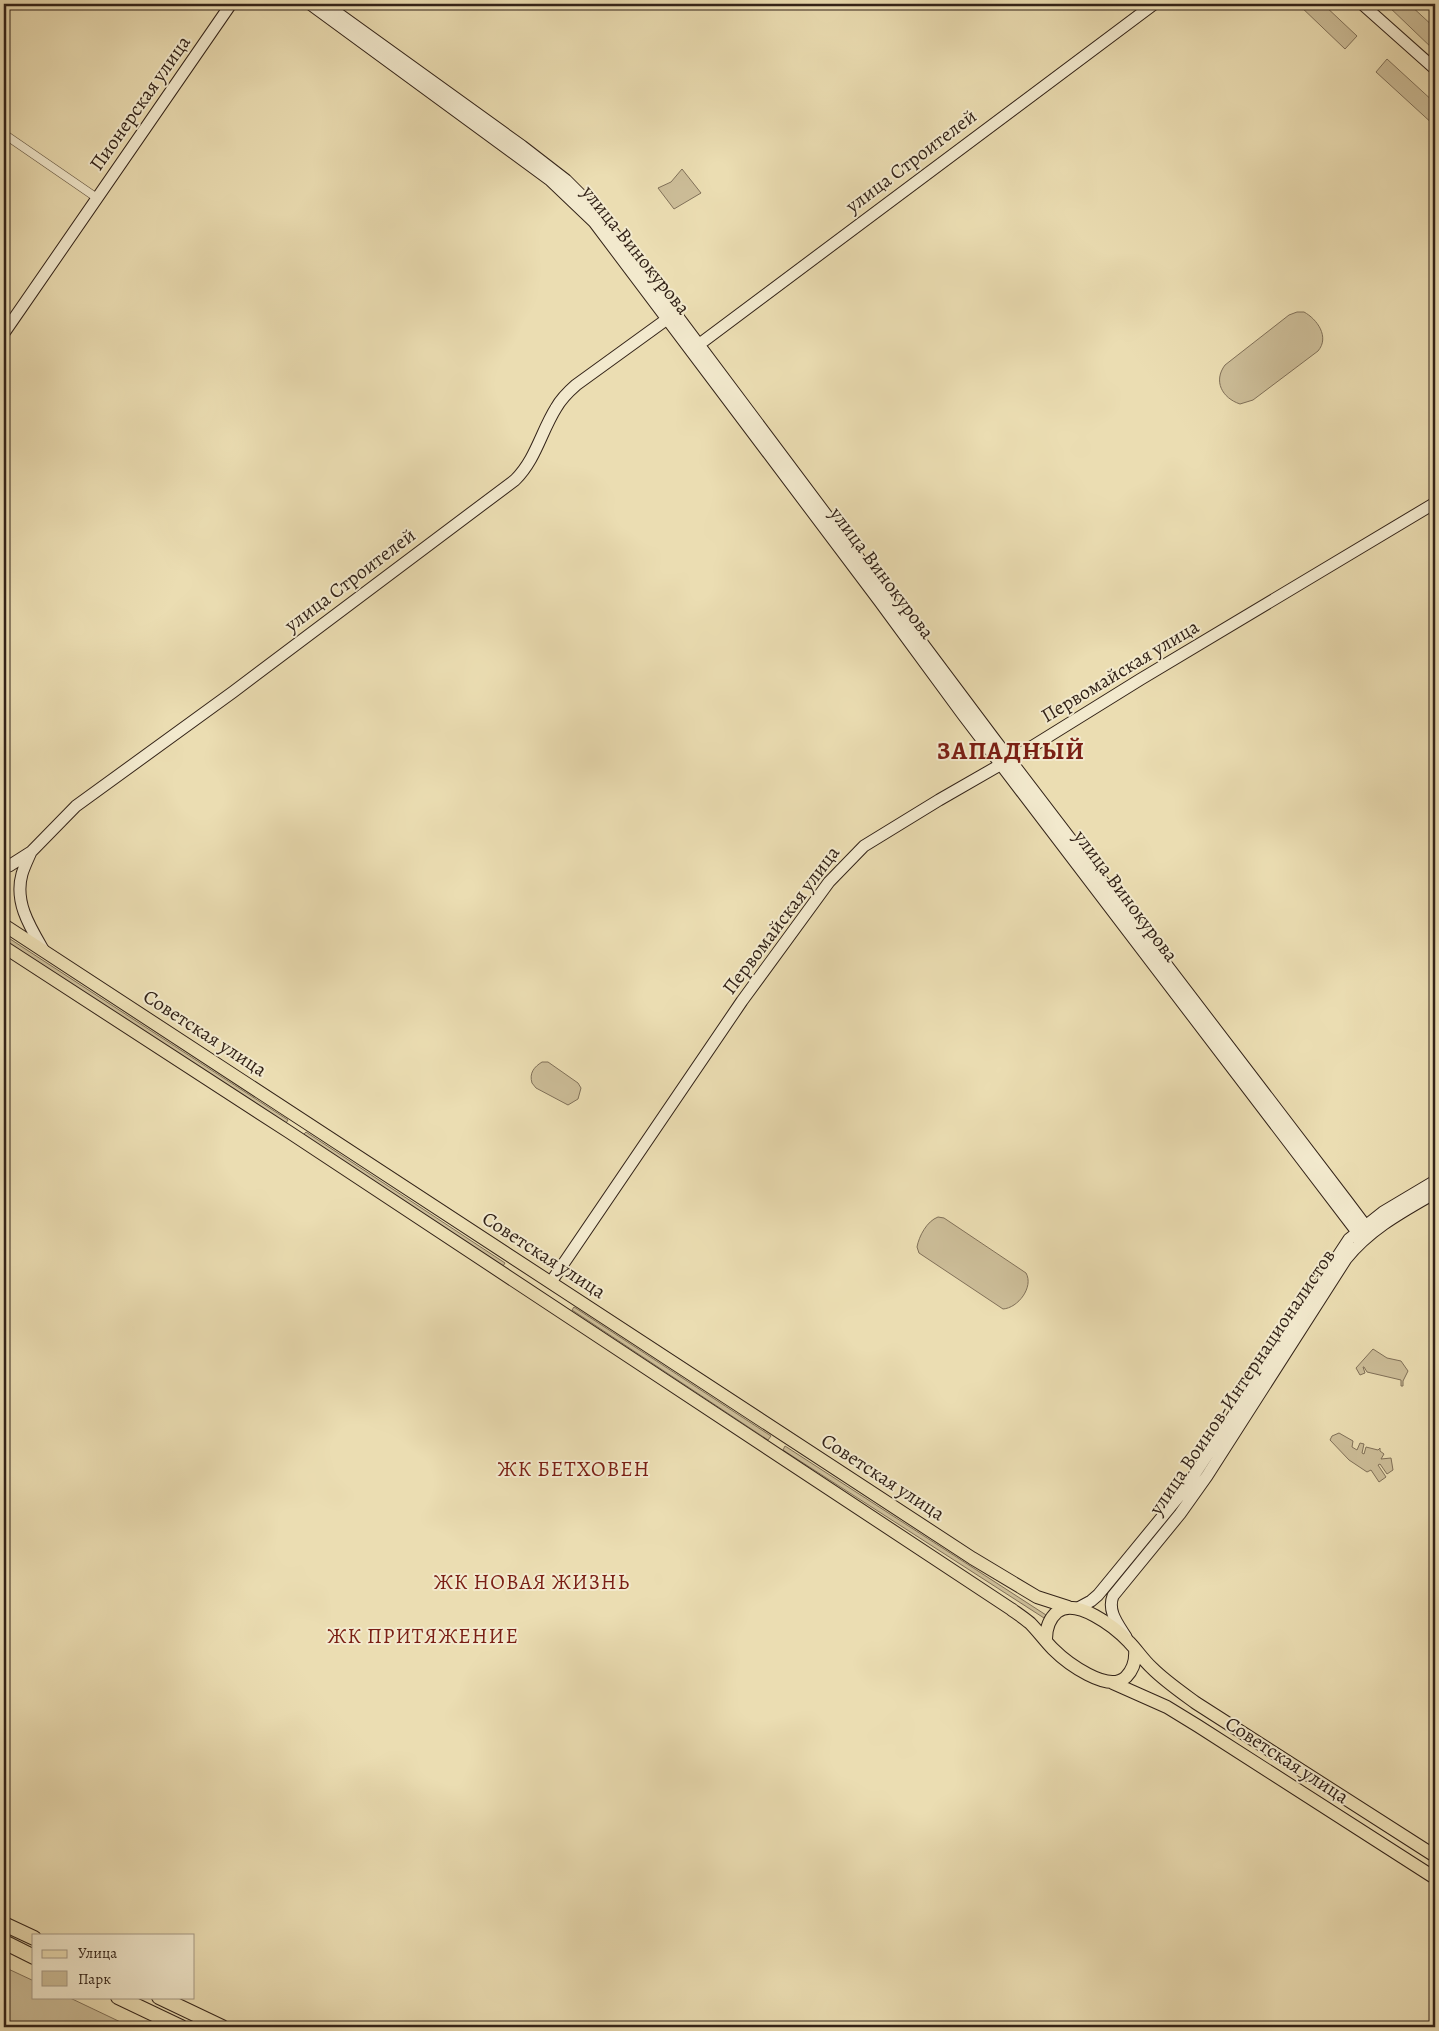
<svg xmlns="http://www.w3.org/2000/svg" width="1439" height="2031" viewBox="0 0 1439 2031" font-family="Alegreya,serif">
<rect width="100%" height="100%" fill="#ebddb2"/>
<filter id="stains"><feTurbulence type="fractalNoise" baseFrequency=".004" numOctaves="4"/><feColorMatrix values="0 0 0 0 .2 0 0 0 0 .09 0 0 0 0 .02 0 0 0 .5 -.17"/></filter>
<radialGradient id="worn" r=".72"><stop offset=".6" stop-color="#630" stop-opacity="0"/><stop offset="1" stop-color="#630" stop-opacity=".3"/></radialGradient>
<path fill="#ccbd98" stroke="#807058" d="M1298,4H1323L1357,36L1345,49Z
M1386,4H1409L1435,28V51Z
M1387,59L1435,103V126L1376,72Z
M682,169L701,193L674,209L658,188L671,182Z
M1304,312C1317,319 1330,337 1318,351L1253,400L1240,404C1222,398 1213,381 1225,365L1289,315L1297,312Z
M4,935L288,1120L286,1123L4,940Z
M542,1062H548L578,1083L581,1088L578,1099L568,1105L536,1088L532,1083C529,1073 534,1067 542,1062Z
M306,1132L505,1263L503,1266L303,1135Z
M938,1217L944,1218L1026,1273C1034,1287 1018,1308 1003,1309L919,1253L917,1247C919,1236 927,1221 938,1217Z
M574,1307L771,1436L768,1440L572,1310Z
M1373,1349L1387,1358L1401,1361L1408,1371L1403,1381V1386H1401V1380L1367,1372L1364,1367H1363L1365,1373L1360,1375L1356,1368Z
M1339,1433L1353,1441L1352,1447L1357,1450L1360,1443L1364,1444L1362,1453L1364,1454L1366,1447L1378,1450L1380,1448V1451L1384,1454L1381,1459L1391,1458L1393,1470L1387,1474L1380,1464L1378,1465L1386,1477L1379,1482L1371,1470L1367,1472L1349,1460L1330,1440L1332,1436Z
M785,1446L1046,1615L1044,1618L783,1450Z
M4,1967L34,1981V1997H68L131,2027H4Z"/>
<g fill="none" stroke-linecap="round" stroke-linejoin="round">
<g stroke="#61523e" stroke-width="9">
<path id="street" d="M4,134L97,198"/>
</g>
<g stroke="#332318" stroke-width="13">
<path id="secondary" d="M310,4L550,180L594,222L880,602L963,715L1357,1232L1366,1236
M325,4L522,146L566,180L595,209L661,294L995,740L1347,1201L1365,1225L1366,1236
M1362,4L1435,69
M4,333L231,4
M693,349L1154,4
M31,852C28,859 24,867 22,874C14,902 30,927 44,951
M4,867L9,866L31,852L76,806L233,692L515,480C536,459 541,432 556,408C561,399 568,392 576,385L674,314
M551,1282L742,1001L829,882L864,846L939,800L1033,746L1141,679L1435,503
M1078,1608L1091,1601L1098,1595L1185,1489L1349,1239L1383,1212L1435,1181
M1126,1637C1118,1624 1107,1611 1113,1596L1180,1514L1207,1476L1346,1259C1370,1229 1402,1212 1435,1193"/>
</g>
<g stroke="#332318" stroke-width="14">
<path id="primary" d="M4,925L972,1558L1037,1597L1068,1607
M4,947L289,1132L1011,1609C1018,1614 1024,1618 1030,1623C1038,1631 1045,1641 1053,1649C1066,1662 1108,1694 1126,1677C1134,1669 1136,1660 1135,1649
M1046,1639C1046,1629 1049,1619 1057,1612C1076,1597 1115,1627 1129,1642C1137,1650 1143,1660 1152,1668C1165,1681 1181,1692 1196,1703L1435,1856
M1113,1683L1167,1707L1198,1726L1435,1878"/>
</g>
<g stroke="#332318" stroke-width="16">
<path id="highway" d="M4,1924L34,1938
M4,1942L34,1957
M118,1997L181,2027
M159,1997L222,2027"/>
</g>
<use href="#street" stroke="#f2e9cd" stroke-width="8"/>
<use href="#secondary" stroke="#f2e9cd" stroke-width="11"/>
<use href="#primary" stroke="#ebddb2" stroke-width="12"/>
<use href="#highway" stroke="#ebddb2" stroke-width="14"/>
</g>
<g text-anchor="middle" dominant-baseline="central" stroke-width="4" stroke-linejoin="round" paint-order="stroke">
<g font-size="20" fill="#332318" stroke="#f2e9cd">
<text transform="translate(140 103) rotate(-55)">Пионерская улица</text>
<text transform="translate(911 161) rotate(-37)">улица Строителей</text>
<text transform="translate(636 250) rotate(51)">улица Винокурова</text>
<text transform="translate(882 573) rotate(53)">улица Винокурова</text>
<text transform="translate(350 580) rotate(-37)">улица Строителей</text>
<text transform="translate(1120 671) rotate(-31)">Первомайская улица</text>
<text transform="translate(1126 896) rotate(53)">улица Винокурова</text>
<text transform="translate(781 920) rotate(-53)">Первомайская улица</text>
<text transform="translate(205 1033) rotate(33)">Советская улица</text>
<text transform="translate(544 1255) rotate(33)">Советская улица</text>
<text transform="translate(1242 1382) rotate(-56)">улица Воинов-Интернационалистов</text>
<text transform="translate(883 1477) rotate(33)">Советская улица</text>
<text transform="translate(1287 1760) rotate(33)">Советская улица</text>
</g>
<g font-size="21" letter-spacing="1" fill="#7a1f14" stroke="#f2e9cd">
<text x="574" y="1469">ЖК БЕТХОВЕН</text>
<text x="532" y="1582">ЖК НОВАЯ ЖИЗНЬ</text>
<text x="423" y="1636">ЖК ПРИТЯЖЕНИЕ</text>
</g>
<g font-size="25" font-weight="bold" letter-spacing="1" fill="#7a1f14" stroke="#f2e9cd">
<text x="1011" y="751">ЗАПАДНЫЙ</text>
</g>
</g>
<rect width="1439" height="2031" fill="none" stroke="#ebddb2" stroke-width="20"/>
<rect x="5" y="5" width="1429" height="2021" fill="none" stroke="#332318" stroke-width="2.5"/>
<rect x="10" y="10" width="1419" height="2011" fill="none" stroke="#332318"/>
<rect x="32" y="1934" width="162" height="65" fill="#f2e9cd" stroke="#a69a85"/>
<rect x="42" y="1950" width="25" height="8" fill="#ebddb2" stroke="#a69a85"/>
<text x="78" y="1958" font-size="15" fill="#332318">Улица</text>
<rect x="42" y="1971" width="25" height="15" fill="#ccbd98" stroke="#a69a85"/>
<text x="78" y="1984" font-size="15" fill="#332318">Парк</text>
<rect width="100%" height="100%" filter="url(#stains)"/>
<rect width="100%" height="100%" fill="url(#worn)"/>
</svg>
